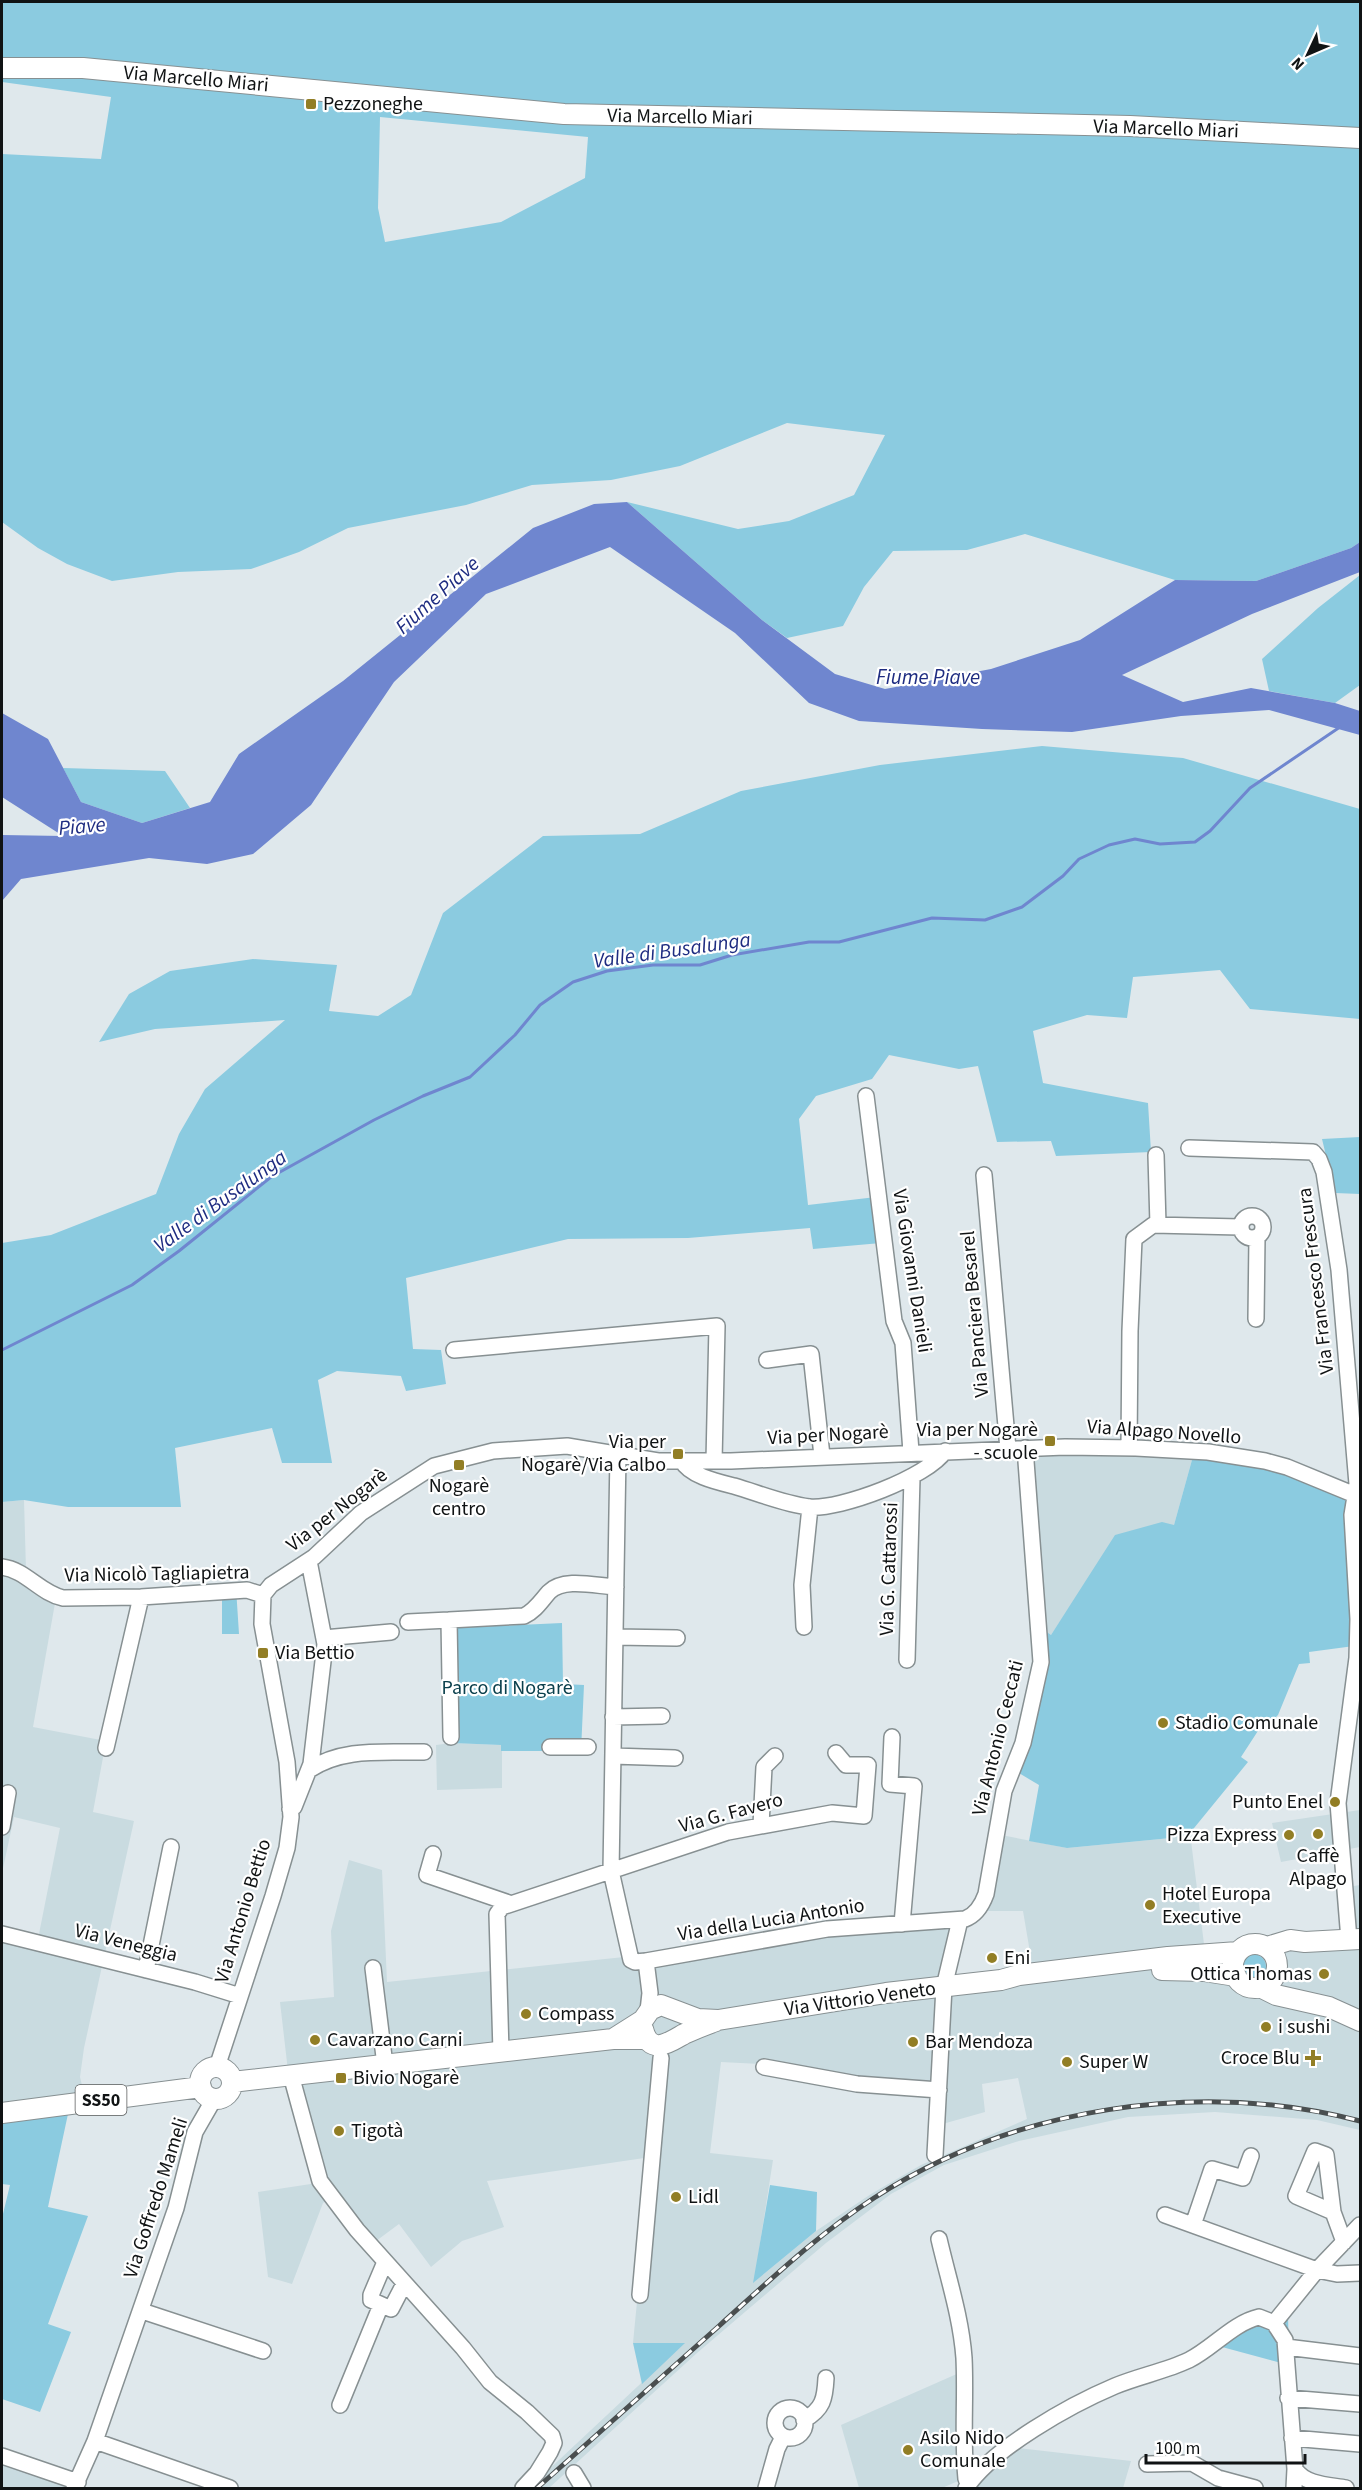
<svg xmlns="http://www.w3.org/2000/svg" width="1362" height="2490" viewBox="0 0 1362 2490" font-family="'Source Sans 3',sans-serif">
<rect width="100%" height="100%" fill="#dfe8ec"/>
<path fill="#c9dbe0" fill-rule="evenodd" d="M1024,1445L1195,1449L1171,1536L1083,1587L1051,1635L1040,1627Z
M24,1500L26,1570L57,1592L33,1727L106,1741L93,1812L134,1821L84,2048L80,2077L85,2098L2,2108V1934L37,1944L60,1828L14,1817L2,1873V1502Z
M452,1743L502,1745V1788L437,1790L436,1745Z
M1360,1810V1847L1281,1862L1272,1823Z
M1190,1833L1206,1960L1350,1938L1347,1887L1360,1885V2130L1317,2120L1215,2112L1128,2117L1019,2141L944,2165L891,2194L826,2243L697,2353L549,2488H529L684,2343H633L651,2157L487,2181L504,2227L462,2241L431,2267L399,2224L372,2244L333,2195L323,2203L292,2284L268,2277L258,2192L324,2182L288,2071L280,2002L334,1997L331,1931L349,1860L382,1870L387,1982L624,1957L626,1967L962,1917L948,1984L1034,1976L1023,1911H974L996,1834L1067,1848L1171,1838ZM721,2062L760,2064L942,2089L939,2125L985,2112L982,2084L1018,2078L1027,2119L921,2165L871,2194L816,2231L754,2282L773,2160L710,2153Z
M959,2373L971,2475L1009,2447L1131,2461L1123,2488H977L970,2476L942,2488H859L841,2425Z
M2,2451L71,2472L63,2488H2Z"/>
<path fill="#8bcbe0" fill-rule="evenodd" d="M2,2H1360V542L1351,548L1256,581L1175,580L1025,534L967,550L893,551L864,587L843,626L787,638L762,620L627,502L738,529L789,521L854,495L885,435L787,423L680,466L611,480L532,485L466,505L348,528L299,552L251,569L178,572L112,581L67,564L38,548L2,522V154L101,159L111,97L2,82ZM380,117L588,137L585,178L501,222L385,242L378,208Z
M1360,575V685L1335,703L1269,691L1262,659L1318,608Z
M1042,746L1183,758L1360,809V1019L1250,1009L1220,970L1133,977L1127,1018L1087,1015L1033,1031L1043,1083L1148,1103L1151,1152L1056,1156L1051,1141L997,1142L978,1066L959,1069L889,1055L872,1079L816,1096L799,1119L808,1205L876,1197L881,1243L813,1249L810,1228L688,1238L568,1239L406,1278L413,1349L441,1350L446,1384L406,1391L401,1376L337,1371L318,1380L332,1463H282L272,1428L175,1448L181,1507H68L24,1500L2,1502V1243L51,1235L156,1194L179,1134L205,1089L285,1020L155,1029L99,1042L129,994L170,971L253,959L337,965L329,1011L378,1016L411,995L443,913L543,836L640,834L741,791L880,765Z
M63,768L165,771L190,808L142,823L81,802Z
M1360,1137V1194L1335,1193L1322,1139Z
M1195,1449L1256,1461L1353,1497L1354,1646L1309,1652L1310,1663L1299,1664L1278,1715L1274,1719L1267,1717L1241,1757L1248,1762L1190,1833L1171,1838L1067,1848L1029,1841L1039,1785L1012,1769L1037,1675L1040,1627L1051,1635L1115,1535L1162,1522L1174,1525Z
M236,1588L239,1634H222V1591Z
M562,1623L563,1684L584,1685L581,1751H501V1745L452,1743L449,1628Z
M1240 1967a13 13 0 1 1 26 0a13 13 0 1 1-26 0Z
M71,2100L48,2207L88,2216L48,2324L71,2332L40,2412L2,2399V2218L10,2185L2,2184V2108Z
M770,2185L817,2192L816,2231L753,2283Z
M1288,2313L1289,2365L1222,2347L1247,2327Z
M633,2343H685L642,2384Z"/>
<path fill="#6f86cf" d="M627,502L762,620L835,674L885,689L991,669L1080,640L1175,580L1256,581L1351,548L1360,542V572L1252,614L1122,675L1183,702L1251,688L1335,703L1360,711V735L1269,710L1181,716L1072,732L982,729L859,721L809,703L735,633L610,547L486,594L394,682L311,805L253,854L207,864L149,858L21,879L2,901V835L63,836L2,797V713L48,739L81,802L142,823L210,802L239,754L343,681L533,528L594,504Z"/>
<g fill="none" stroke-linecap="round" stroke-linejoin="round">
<path stroke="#6f86cf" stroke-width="3" d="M2,1350L132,1285L179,1251L271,1177L374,1120L423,1096L470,1077L515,1035L540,1005L573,982L607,971L653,965H700L732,955L809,942H839L932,918L985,920L1022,907L1063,876L1079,859L1109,845L1135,839L1160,844L1195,842L1210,831L1250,788L1340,727"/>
<g stroke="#879092" stroke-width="18">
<path id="minor" d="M866,1096L894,1321L903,1343L911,1452
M1189,1148L1313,1152L1319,1159L1324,1172L1339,1270L1357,1484L1352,1515L1358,1619L1357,1658L1338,1803L1349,1940
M1156,1155L1158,1225
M984,1175L1008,1449
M1241 1227a11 11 0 1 1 22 0a11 11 0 1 1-22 0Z
M1256,1319L1257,1237
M454,1350L717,1326L714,1461
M767,1360L811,1354L822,1456
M1129,1448L1130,1331L1134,1239L1153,1225L1240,1227
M618,1454L611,1871L631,1960L635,1962L646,1961L650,1993L648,2011
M682,1461C690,1476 718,1482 734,1486C758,1493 784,1504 809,1507C840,1510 928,1477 945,1451
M2,1567C26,1570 40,1593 63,1598L141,1597L247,1590L263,1595
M408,1622L449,1620
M804,1627L802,1585L810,1507
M615,1637L677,1638
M324,1638L391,1632
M907,1660L912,1478
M613,1717L662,1716
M451,1737L449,1620L524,1616C535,1611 541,1601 549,1592C564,1577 596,1586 616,1587
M892,1737L890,1784L914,1786L902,1924
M550,1747H588
M106,1748L141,1597
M613,1756L675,1758
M309,1770C343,1747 384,1753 424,1752
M290,1809L294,1807L311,1764L325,1644L309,1561
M761,1825L764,1767L775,1756
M2,1827L8,1793
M433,1854L427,1875L509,1903
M2,1934L195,1982L240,1996
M646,1961L827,1929L965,1919C976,1915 982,1905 986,1894L1004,1791L1023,1743L1041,1662L1025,1448
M373,1968L385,2065
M146,1970L171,1847
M501,2052L497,1914L502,1907L728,1832L832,1813L864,1816L868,1765H846L836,1753
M217,2067L273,1896L287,1848L291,1817L287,1762L262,1624L263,1595L271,1585L314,1557L361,1513L434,1466L493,1451L567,1446L658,1461H731L1065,1447L1136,1448L1208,1452L1265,1461L1287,1467L1360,1497
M764,2067L857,2084L939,2090
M291,2075L320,2181L357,2230L463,2348L490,2382L527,2412L552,2436L554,2443L550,2452L537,2473L523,2488
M935,2155L944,1987L960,1920
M1333,2212L1296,2196L1315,2151L1326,2155L1333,2212L1344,2242
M1165,2215L1317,2270L1337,2274L1360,2273
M1193,2225L1212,2169L1243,2178L1251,2156
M939,2239C948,2278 961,2317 964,2358C966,2398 962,2438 966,2479L970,2482
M385,2262L371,2295V2300L391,2309L404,2284
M640,2295L661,2058
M142,2311L263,2351
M1274,2323L1317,2270L1360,2225
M1286,2347L1360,2356
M1288,2398L1360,2404
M340,2405L381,2305
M775 2423a15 15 0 1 1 30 0a15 15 0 1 1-30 0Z
M804,2420C823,2409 825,2399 826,2378
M1292,2438L1360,2444
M95,2441L230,2488
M2,2456L78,2482
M1147,2464L1192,2463L1218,2478L1255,2488
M1295,2469C1305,2485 1329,2485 1346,2488
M574,2473L583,2488
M74,2488L95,2441L176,2208L195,2132L214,2099
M766,2488L777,2449L783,2437
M966,2488C993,2448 1070,2405 1115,2386C1139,2376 1166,2371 1189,2360C1213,2348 1233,2323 1259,2317L1274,2323L1285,2340L1295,2469L1294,2488"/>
</g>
<g stroke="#879092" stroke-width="22">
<path id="major" d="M2,68H83L564,114L1130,126L1360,138
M1233 1966a22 22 0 1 1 44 0a22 22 0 1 1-44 0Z
M1267,1947L1290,1940L1305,1942L1360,1939
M1162,1970L1204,1971L1236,1976
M1262,1988L1276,1995L1329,2007L1360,2021
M643,2029C650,2057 670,2042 684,2034C695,2029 705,2025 716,2021
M613,2039L643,2020L650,2010L661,2005L698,2019L718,2020L886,1993L1001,1980L1019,1975L1168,1957L1238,1952
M200 2083a16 16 0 1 1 32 0a16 16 0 1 1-32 0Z
M232,2082L613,2039H647
M2,2113L201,2087"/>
</g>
<use href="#minor" stroke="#fff" stroke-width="15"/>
<use href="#major" stroke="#fff" stroke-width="20"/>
<g stroke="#4a4f50" stroke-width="5">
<path id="rail" d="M537,2488C598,2434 658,2380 719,2326C769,2281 817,2235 874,2198C1014,2107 1198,2079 1360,2121"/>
</g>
<use href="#rail" stroke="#fff" stroke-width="3" stroke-dasharray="9" stroke-linecap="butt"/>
</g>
<g fill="#927e25" stroke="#fff" stroke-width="2">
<rect x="305" y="98" width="12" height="12" rx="3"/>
<rect x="1044" y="1435" width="12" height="12" rx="3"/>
<rect x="672" y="1448" width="12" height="12" rx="3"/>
<rect x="453" y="1459" width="12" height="12" rx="3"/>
<rect x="257" y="1647" width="12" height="12" rx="3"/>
<circle cx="1163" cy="1723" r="6"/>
<circle cx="1335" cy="1802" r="6"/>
<circle cx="1318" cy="1834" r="6"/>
<circle cx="1289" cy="1835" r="6"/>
<circle cx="1150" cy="1905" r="6"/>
<circle cx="992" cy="1958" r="6"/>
<circle cx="1324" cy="1974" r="6"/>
<circle cx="526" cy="2014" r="6"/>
<circle cx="1266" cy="2027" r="6"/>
<circle cx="315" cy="2040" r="6"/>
<circle cx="913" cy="2042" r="6"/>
<path d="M1310 2049h6v6h6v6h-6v6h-6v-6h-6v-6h6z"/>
<circle cx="1067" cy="2062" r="6"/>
<rect x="335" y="2072" width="12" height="12" rx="3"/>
<circle cx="339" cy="2131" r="6"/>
<circle cx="676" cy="2197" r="6"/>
<circle cx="908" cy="2450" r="6"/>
</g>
<g text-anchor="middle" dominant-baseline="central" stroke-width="4.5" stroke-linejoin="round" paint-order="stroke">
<rect fill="#fff" stroke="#585a5a" stroke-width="1.5" x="75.5" y="2085" width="51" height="30" rx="4.5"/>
<g font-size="18" font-weight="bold" fill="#101314">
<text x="101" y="2100">SS50</text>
</g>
<g font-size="20" fill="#101314" stroke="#fff">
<text transform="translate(196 79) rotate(5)">Via Marcello Miari</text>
<text transform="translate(680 117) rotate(1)">Via Marcello Miari</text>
<text transform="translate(1166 129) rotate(2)">Via Marcello Miari</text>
<text transform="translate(912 1271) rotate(81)">Via Giovanni Danieli</text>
<text transform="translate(1316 1281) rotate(-97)">Via Francesco Frescura</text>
<text transform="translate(975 1314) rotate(-95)">Via Panciera Besarel</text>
<text transform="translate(1164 1432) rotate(4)">Via Alpago Novello</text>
<text transform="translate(828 1435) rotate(-3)">Via per Nogarè</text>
<text transform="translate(337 1510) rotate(-38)">Via per Nogarè</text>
<text transform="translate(889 1569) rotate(-88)">Via G. Cattarossi</text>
<text transform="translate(157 1574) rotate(-1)">Via Nicolò Tagliapietra</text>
<text transform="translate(998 1738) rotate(-76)">Via Antonio Ceccati</text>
<text transform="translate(731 1813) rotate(-15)">Via G. Favero</text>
<text transform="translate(243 1911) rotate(-73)">Via Antonio Bettio</text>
<text transform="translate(771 1920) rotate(-9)">Via della Lucia Antonio</text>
<text transform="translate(126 1943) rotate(14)">Via Veneggia</text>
<text transform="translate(860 1999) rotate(-8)">Via Vittorio Veneto</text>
<text transform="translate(156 2198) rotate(-72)">Via Goffredo Mameli</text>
</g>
<g font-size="20" fill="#101314" stroke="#fff" text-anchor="start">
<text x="323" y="104">Pezzoneghe</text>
<text x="1038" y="1430" text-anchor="end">Via per Nogarè<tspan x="1038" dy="23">- scuole</tspan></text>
<text x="666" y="1442" text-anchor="end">Via per<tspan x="666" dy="23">Nogarè/Via Calbo</tspan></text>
<text x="459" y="1486" text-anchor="middle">Nogarè<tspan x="459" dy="23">centro</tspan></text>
<text x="275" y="1653">Via Bettio</text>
<text x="1175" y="1723">Stadio Comunale</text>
<text x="1323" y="1802" text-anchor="end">Punto Enel</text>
<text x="1277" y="1835" text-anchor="end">Pizza Express</text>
<text x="1318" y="1856" text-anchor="middle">Caffè<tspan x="1318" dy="23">Alpago</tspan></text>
<text x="1162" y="1894">Hotel Europa<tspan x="1162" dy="23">Executive</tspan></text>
<text x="1004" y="1958">Eni</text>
<text x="1312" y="1974" text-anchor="end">Ottica Thomas</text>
<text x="538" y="2014">Compass</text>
<text x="1278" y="2027">i sushi</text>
<text x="327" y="2040">Cavarzano Carni</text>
<text x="925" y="2042">Bar Mendoza</text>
<text x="1300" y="2058" text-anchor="end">Croce Blu</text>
<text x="1079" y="2062">Super W</text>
<text x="353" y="2078">Bivio Nogarè</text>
<text x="351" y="2131">Tigotà</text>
<text x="688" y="2197">Lidl</text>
<text x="920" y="2438">Asilo Nido<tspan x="920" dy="23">Comunale</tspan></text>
</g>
<g font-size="20" fill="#0b404d" stroke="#fff">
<text x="507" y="1688">Parco di Nogarè</text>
</g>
<g font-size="21" font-style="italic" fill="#1e2c81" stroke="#fff">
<text transform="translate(437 595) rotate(-42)">Fiume Piave</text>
<text x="928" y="677">Fiume Piave</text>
<text transform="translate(82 826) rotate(-5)">Piave</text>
<text transform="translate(672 950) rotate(-8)">Valle di Busalunga</text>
<text transform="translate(220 1201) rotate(-36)">Valle di Busalunga</text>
</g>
</g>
<rect width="1362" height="2490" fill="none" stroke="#101314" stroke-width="6"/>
<g transform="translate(1308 54) rotate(226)" stroke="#ffffff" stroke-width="4.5" paint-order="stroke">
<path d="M0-4.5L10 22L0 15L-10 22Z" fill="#101314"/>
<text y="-9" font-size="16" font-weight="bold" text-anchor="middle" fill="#101314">N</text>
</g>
<path d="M1146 2454v9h159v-9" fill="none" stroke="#101314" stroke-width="3"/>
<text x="1155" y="2454" font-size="18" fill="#101314" stroke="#ffffff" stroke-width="4.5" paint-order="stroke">100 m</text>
</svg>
